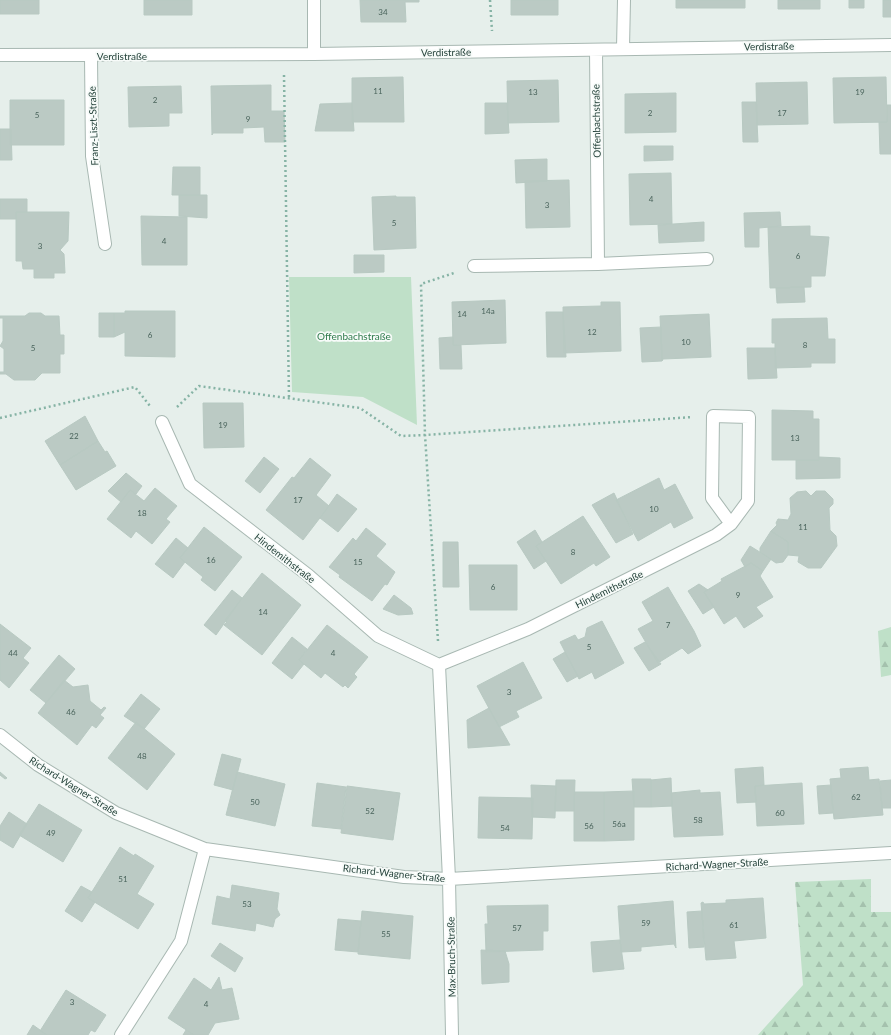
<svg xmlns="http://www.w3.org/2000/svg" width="891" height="1035" viewBox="0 0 891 1035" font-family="Lato,sans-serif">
<defs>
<pattern id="forest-firs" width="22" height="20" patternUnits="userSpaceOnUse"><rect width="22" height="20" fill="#bfe0c8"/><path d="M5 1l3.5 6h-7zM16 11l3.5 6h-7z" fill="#a4c1ad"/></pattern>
</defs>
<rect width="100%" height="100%" fill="#e6efeb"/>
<path fill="#bfe0c8" d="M289,277H411L417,425L363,397L292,392Z"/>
<path fill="url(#forest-firs)" d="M891,627V675L881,677L878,631Z
M871,879V912H891V1035H758L803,985L795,882Z"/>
<path fill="#bbcac4" stroke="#b8c9c2" d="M0,0H39V14H0Z
M144,0H192V15H144Z
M360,0H419V2H405L406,22H361Z
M511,0H558V15H511Z
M676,0H745V8H676Z
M778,0H820V9H778Z
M849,0H864V8H849Z
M883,0H891V17H883Z
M403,77L404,122H352V78Z
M886,77L887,122L834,123L833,78Z
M558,80L559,122L508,123L507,81Z
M807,82L808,124L757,125L756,83Z
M271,85V111H284L285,142H265L264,127L243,128V133H213L212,135L211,86Z
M181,86L182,113H169V126L129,127L128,87Z
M676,93V132L625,133V94Z
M10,100H64V145H10Z
M742,102H756L758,142H743Z
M352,103L354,131H315L320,104Z
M485,103H507L509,133L485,134Z
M887,105H891V154H880L879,122H887Z
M0,129H11L12,160H0Z
M644,146H673V160L644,161Z
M547,159V181L516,183L515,160Z
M173,167H200V195H172Z
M671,173L672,224L630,225L629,174Z
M569,180L570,227L526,228L525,181Z
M179,195H207V218L179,216Z
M396,196V197H415L416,248L374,250L372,197Z
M0,199H27V212H16V219H0Z
M16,212H69L68,241L60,250L64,254L65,273H54V278H34V269H23L22,261H16Z
M780,212L781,226L759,228V247H745L744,213Z
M141,216L187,217V265H142Z
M704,222V241L659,243L658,225Z
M810,226V236L829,237L825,276H811V287L770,288L768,227Z
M354,255H384V272L354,273Z
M804,287L805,302L777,303L776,288Z
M505,300L506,343L453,345L452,302Z
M601,302H620L621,351L564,353L563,307L601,306Z
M125,311H175V357L125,356V332L114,337V313H125Z
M546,312H563L566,357H547Z
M29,313H41L45,316H59L60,335H64V354H60V373H42L35,380H14L6,374H0V372H4V349L0,346L3,341V318H0V316H25Z
M99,313H114V337H99Z
M709,314L711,357L663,359L662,361L660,316Z
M827,318L828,339H835V363H811V367L775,368V343H772V319Z
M661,327L662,361L642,362L640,328Z
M453,337V345H461L462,369H440L439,338Z
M747,348H775L777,378L748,379Z
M203,403H243L244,447L204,448Z
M772,410L813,411V419H819V460H772Z
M85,416L98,441L60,465L45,441Z
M98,441L105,452L107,451L116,466L76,490L60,465Z
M264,457L279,469L260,493L245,481Z
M819,457L840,458V478L796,479V460H819Z
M310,458L331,475L316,495L329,506L303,540L266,510L292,477L294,478Z
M126,473L142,486L136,494L130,490L121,502L108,491Z
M659,478L664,490L675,484L693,518L674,528L671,522L638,541L616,500Z
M155,488L177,506L166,519L170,522L152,544L136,531L131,538L107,519L130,490L144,501Z
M806,491L811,496L816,491H825L833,499V504L829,508L830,530L836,536L837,546L821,568H808L798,562L799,556L788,555V542L771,531L777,525L776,523L778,519L788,520L791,514L790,498L797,492Z
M614,493L633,534L616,543L592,505Z
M337,494L357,509L338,532L320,518Z
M583,516L610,557L596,566L594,563L561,584L536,546Z
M204,527L242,557L215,591L201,580L203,577L180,558Z
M366,528L386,544L376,556L395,572L387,585L385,584L372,601L339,577L340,575L329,567L353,538L356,541Z
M535,530L542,542L536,546L546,561L534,569L517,542Z
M771,531L788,542V555L783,562L776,563L760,552V548Z
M176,538L188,548L180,558L185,562L173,578L155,564Z
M443,542H458L459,587H443Z
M750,546L771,559L763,571L751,563L745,567L741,560Z
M751,563L763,571L760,576L773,597L756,607L763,616L744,628L736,616L724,624L704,592L722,581L721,579Z
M469,565H517V610H470Z
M262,573L301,605L262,655L224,625L227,622L225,620Z
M699,584L708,590L704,592L714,607L703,614L688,591Z
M668,587L694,631L701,646L688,654L682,648L658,663L638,629L653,621L642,602Z
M232,590L242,598L216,635L204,625Z
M394,595L411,608L413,614L398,615L383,609Z
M602,621L624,663L595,679L592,672L579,679L560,642L575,635L578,640L585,637L587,628Z
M0,624L31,648L23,658L29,663L9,688L0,680Z
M327,625L368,657L354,674L357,677L348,688L345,685L343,687L325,673L321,678L299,660Z
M292,637L307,649L299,660L304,664L292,679L272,663Z
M645,642L661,664L649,671L634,648Z
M565,652L578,676L567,682L553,659Z
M59,655L75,669L46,703L30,690Z
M523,662L542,698L516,711L519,717L499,727L477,686Z
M64,680L73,687L88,685L90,701L101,710L104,707L106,708L100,715L104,718L96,728L92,725L77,745L38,713Z
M141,694L160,709L144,729L124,716Z
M489,708L510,745L468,748L467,720Z
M136,722L175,754L147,790L108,758Z
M222,754L241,759L233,790L214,785Z
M763,767L764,785L755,786L756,802L737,803L735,769Z
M868,767L869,780L879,779L883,815L834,819L830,779L841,778L840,769Z
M0,772L7,778L5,779L0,775Z
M237,772L285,784L275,826L226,815Z
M671,778L672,806L651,807V780Z
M632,779H651V807H634Z
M556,780H575L574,811H555Z
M891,780V808H882L880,781Z
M317,783L346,787L341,829L312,826Z
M802,783L804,824L757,826L755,786Z
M531,785L556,786L555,818L532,817Z
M831,785L833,813L819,814L817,786Z
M347,786L400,793L393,840L341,833Z
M700,790V793L720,792L723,835L674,837L671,793Z
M634,791V840L604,841V792Z
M574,792H604V841H574Z
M479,797L533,798L532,839L478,838Z
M39,804L82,830L63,862L19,835Z
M9,812L27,824L13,848L0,840V826Z
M120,847L134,856L135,854L154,866L137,894L154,904L138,929L88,898Z
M232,885L279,893L277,909L280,915L275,919L273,927L256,923L255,931L212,924L217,896L230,899Z
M81,886L92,892L88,898L95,902L82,922L65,911Z
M763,898L766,938L734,941L736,958L706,960L701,903L703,902L704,904L726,903V900Z
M673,901L676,948L674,944L641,947V951L621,952L618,906Z
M548,905V931H543V950L486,952L485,924H488L487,906Z
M362,911L413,916L410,959L358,954Z
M702,911L704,947L689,948L687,912Z
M338,919L361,921L358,952L335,950Z
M620,940L624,969L593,972L591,942Z
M220,943L243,958L235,972L211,956Z
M481,950L505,951L509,964V982L482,984Z
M219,977L222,990L232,988L239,1019L215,1023L208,1035H194L168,1018L194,978L211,990Z
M66,990L106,1015L95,1032L91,1030L88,1035H47L40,1031Z
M33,1025L47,1035H27Z
M186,1030L194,1035H183Z"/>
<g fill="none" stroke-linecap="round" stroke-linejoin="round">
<g stroke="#a8b8b2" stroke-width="14">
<path id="minor" d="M314,0V54
M623,48L624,0
M596,50L598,264
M0,55L314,54L891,45
M91,56L92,156L105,244
M474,266L598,264L707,259
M162,422L190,484L308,575L378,636L439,665L449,879L452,1035
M439,665L528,629L716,535L731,524L748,501L749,417L713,416L712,498L731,524
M0,735L38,765L116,813L205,849L404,877L449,879L891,853
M121,1035L181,941L205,849"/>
</g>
<path stroke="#86b3a5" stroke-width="2.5" stroke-dasharray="2 3" stroke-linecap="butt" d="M490,0L492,31
M284,75L289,399
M177,407L199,386L360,408L401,436L425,435L421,284L454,273
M0,418L135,387L150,406
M438,641L425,435L693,417"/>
<use href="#minor" stroke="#fff" stroke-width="12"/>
</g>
<g text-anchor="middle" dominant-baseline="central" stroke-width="3.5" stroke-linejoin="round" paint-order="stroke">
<g font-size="8" fill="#4a645c">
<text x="383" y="12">34</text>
<text x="378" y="91">11</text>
<text x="533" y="92">13</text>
<text x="860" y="92">19</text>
<text x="155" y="100">2</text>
<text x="650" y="113">2</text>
<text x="782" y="113">17</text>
<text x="37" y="115">5</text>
<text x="248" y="119">9</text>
<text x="651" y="199">4</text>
<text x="547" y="205">3</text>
<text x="394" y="223">5</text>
<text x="164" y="241">4</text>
<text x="40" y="246">3</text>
<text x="798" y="256">6</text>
<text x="488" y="311">14a</text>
<text x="462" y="314">14</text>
<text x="592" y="332">12</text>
<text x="150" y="335">6</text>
<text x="686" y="342">10</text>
<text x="805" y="345">8</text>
<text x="33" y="348">5</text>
<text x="223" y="425">19</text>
<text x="74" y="436">22</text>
<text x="795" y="438">13</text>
<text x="298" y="500">17</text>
<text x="654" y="509">10</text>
<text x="142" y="513">18</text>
<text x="803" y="527">11</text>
<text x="573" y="552">8</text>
<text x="211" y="560">16</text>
<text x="358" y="562">15</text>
<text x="493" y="587">6</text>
<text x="738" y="595">9</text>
<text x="263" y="612">14</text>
<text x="668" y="625">7</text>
<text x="589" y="647">5</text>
<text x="13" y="653">44</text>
<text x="333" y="653">4</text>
<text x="509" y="692">3</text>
<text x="71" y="712">46</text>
<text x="142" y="756">48</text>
<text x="856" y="797">62</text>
<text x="255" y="802">50</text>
<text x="370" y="811">52</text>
<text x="780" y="813">60</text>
<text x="698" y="820">58</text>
<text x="619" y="824">56a</text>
<text x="589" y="826">56</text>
<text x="505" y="828">54</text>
<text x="51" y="833">49</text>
<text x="123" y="879">51</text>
<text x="247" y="904">53</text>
<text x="646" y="923">59</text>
<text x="734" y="925">61</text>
<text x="517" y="928">57</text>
<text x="386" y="934">55</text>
<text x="72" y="1002">3</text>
<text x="206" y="1004">4</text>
</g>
<g font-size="10" fill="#24423a" stroke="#f7fbf9">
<text transform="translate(769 46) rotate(-1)">Verdistraße</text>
<text transform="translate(446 52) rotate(-1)">Verdistraße</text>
<text x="122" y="56">Verdistraße</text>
<text transform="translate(596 121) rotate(-91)">Offenbachstraße</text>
<text transform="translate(93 126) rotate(-92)">Franz-Liszt-Straße</text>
<text transform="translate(285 558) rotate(38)">Hindemithstraße</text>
<text transform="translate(609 589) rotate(-26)">Hindemithstraße</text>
<text transform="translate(74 786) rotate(32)">Richard-Wagner-Straße</text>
<text transform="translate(717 864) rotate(-3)">Richard-Wagner-Straße</text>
<text transform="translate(394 873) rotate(6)">Richard-Wagner-Straße</text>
<text transform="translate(451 957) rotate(-91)">Max-Bruch-Straße</text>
</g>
<g font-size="10" fill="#2d7a4b" stroke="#f7fbf9">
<text x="354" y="336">Offenbachstraße</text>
</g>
</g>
</svg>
